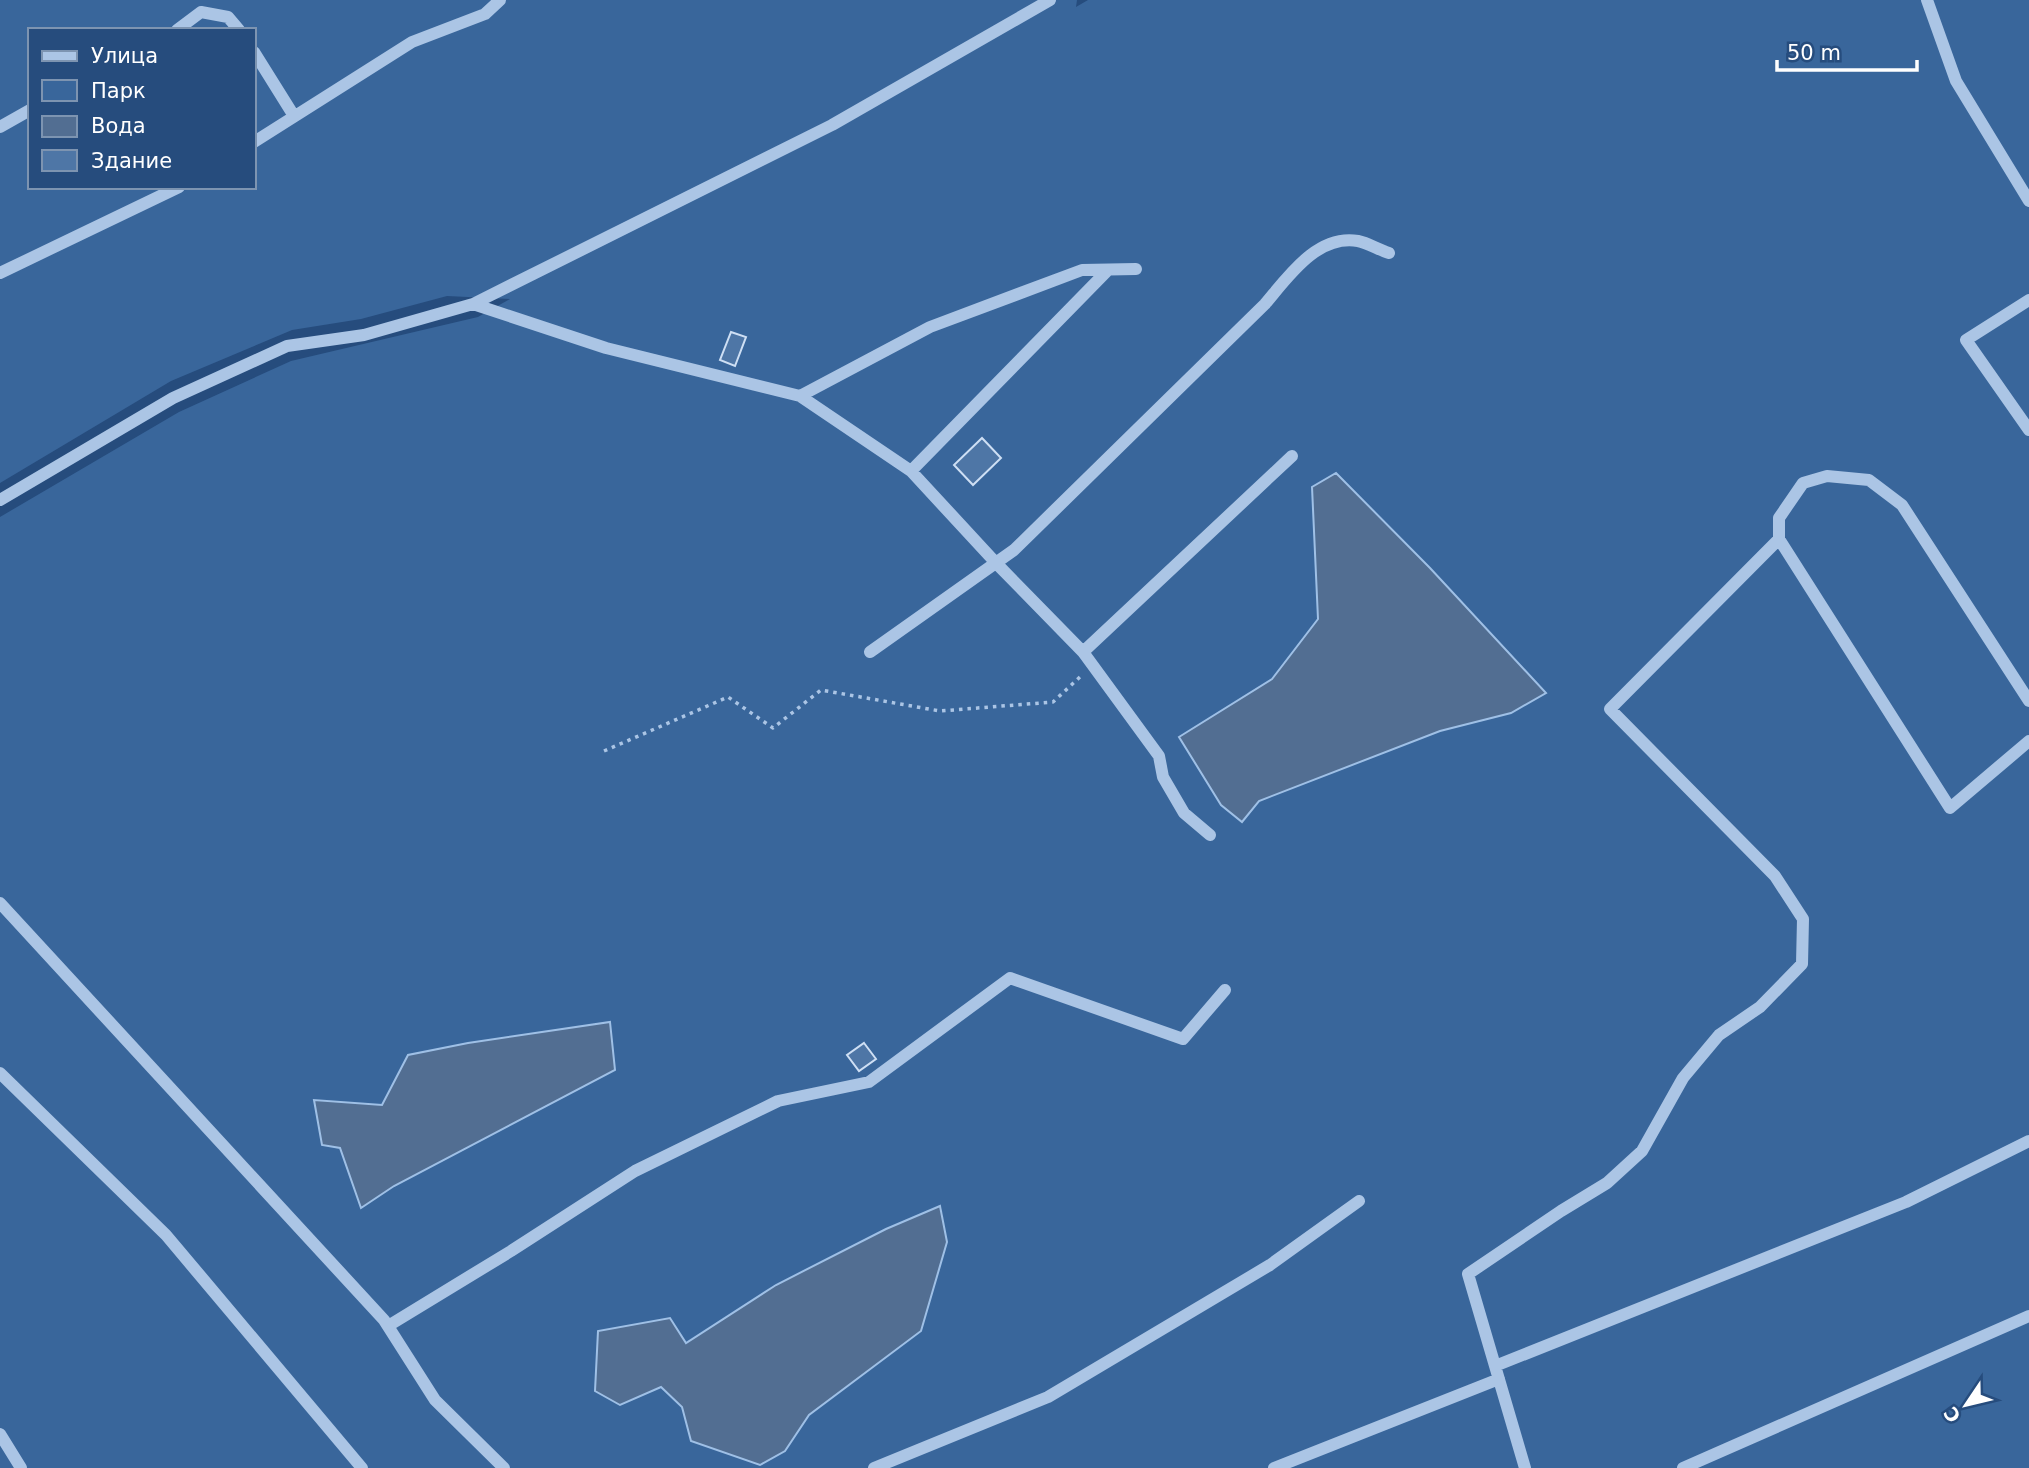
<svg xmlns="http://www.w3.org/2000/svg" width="2029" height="1468" viewBox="0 0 2029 1468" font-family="'DejaVu Sans',sans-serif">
<rect width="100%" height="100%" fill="#264c7d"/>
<path fill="#39669b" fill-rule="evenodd" d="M0,0H1077L1076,7L1088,0H2029V1468H0V517L179,412L291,361L478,317L510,299L447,296L361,319L292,330L171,381L0,483ZM30,30H254V187H30ZM1319,619L1511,713L1440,731L1259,801L1242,822L1221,805L1180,737L1272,679ZM610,1023L394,1186L361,1207L340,1148L382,1105L468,1043ZM941,1206L947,1242L921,1331L809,1415L785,1451L682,1407L661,1387L685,1343L776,1285L886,1229Z"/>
<path fill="#526e92" stroke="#9fc0e6" stroke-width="2" d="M1336,473L1430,568L1546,693L1511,713L1440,731L1259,801L1242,822L1221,805L1179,737L1272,679L1318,619L1312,487Z
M610,1022L615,1070L394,1186L361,1208L340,1148L322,1145L314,1100L382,1105L408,1055L468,1043Z
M940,1206L947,1242L921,1331L809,1415L785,1451L760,1465L691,1441L682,1407L661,1387L620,1405L595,1391L598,1331L670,1318L686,1343L776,1285L886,1229Z"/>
<path fill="#4e76a6" stroke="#cedff4" stroke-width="2" d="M731,332L746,337L735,366L720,360Z
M982,438L1001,458L973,485L954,465Z
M864,1043L876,1059L859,1071L847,1055Z"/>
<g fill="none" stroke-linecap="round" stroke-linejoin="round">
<path stroke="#abc5e5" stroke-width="3.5" stroke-dasharray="3.5 5" stroke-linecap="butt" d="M604,751L728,697L773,728L821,690L940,711L1053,702L1081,676"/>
<path stroke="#abc5e5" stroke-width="12" d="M1927,0L1956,81L2029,201
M177,30L201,12L228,17L239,30
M254,52L294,116
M0,127L30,110
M254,142L412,42L485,14L500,0
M0,273L179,187
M2029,300L1966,340L2029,430
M473,304L606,348L800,396L911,471L996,563L1083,652L1159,756L1163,777L1184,813L1210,835
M800,396L930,327L1082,270L1136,269
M911,471L1107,271
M0,500L173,398L287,346L364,335L473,304L832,125L1050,0
M1779,539V518L1803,483L1827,476L1869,480L1902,505L2029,701
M870,652L1014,550L1265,304C1288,277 1317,234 1358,241C1368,243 1379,250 1389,253
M1083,652L1292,456
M0,903L384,1320L435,1400L504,1468
M0,1073L166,1235L362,1468
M388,1326L511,1251L635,1171L778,1101L869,1082L1010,978L1183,1039L1225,990
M1495,1366L1906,1202L2029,1141
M0,1434L21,1468
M874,1468L1048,1397L1270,1265L1359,1201
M1274,1468L1499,1379
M1525,1468L1468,1274L1561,1211L1607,1183L1642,1151L1683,1078L1719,1035L1760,1007L1802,964L1803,919L1775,876L1610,709L1779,539L1950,808L2029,741
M1683,1468L2029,1316"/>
</g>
<rect x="28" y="28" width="228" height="161" fill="#264c7d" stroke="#7d94b1" stroke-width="2"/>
<rect x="42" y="51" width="35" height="10" fill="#abc5e5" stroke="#7d94b1" stroke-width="2"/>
<text x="91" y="63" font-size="21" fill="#ffffff">Улица</text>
<rect x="42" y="80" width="35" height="21" fill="#39669b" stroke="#7d94b1" stroke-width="2"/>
<text x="91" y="98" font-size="21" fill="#ffffff">Парк</text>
<rect x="42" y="116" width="35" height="21" fill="#526e92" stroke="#7d94b1" stroke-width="2"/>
<text x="91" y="133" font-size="21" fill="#ffffff">Вода</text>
<rect x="42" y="150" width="35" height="21" fill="#4e76a6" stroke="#7d94b1" stroke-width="2"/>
<text x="91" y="168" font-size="21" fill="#ffffff">Здание</text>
<g transform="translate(1966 1405) rotate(235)" stroke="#264c7d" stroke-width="5" paint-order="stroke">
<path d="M0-5L12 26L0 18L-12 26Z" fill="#ffffff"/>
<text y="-10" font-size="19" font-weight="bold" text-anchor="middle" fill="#ffffff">С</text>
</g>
<path d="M1777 60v10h140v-10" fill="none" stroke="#ffffff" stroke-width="3.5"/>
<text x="1787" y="60" font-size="21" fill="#ffffff" stroke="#264c7d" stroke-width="5" paint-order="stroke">50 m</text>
</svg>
